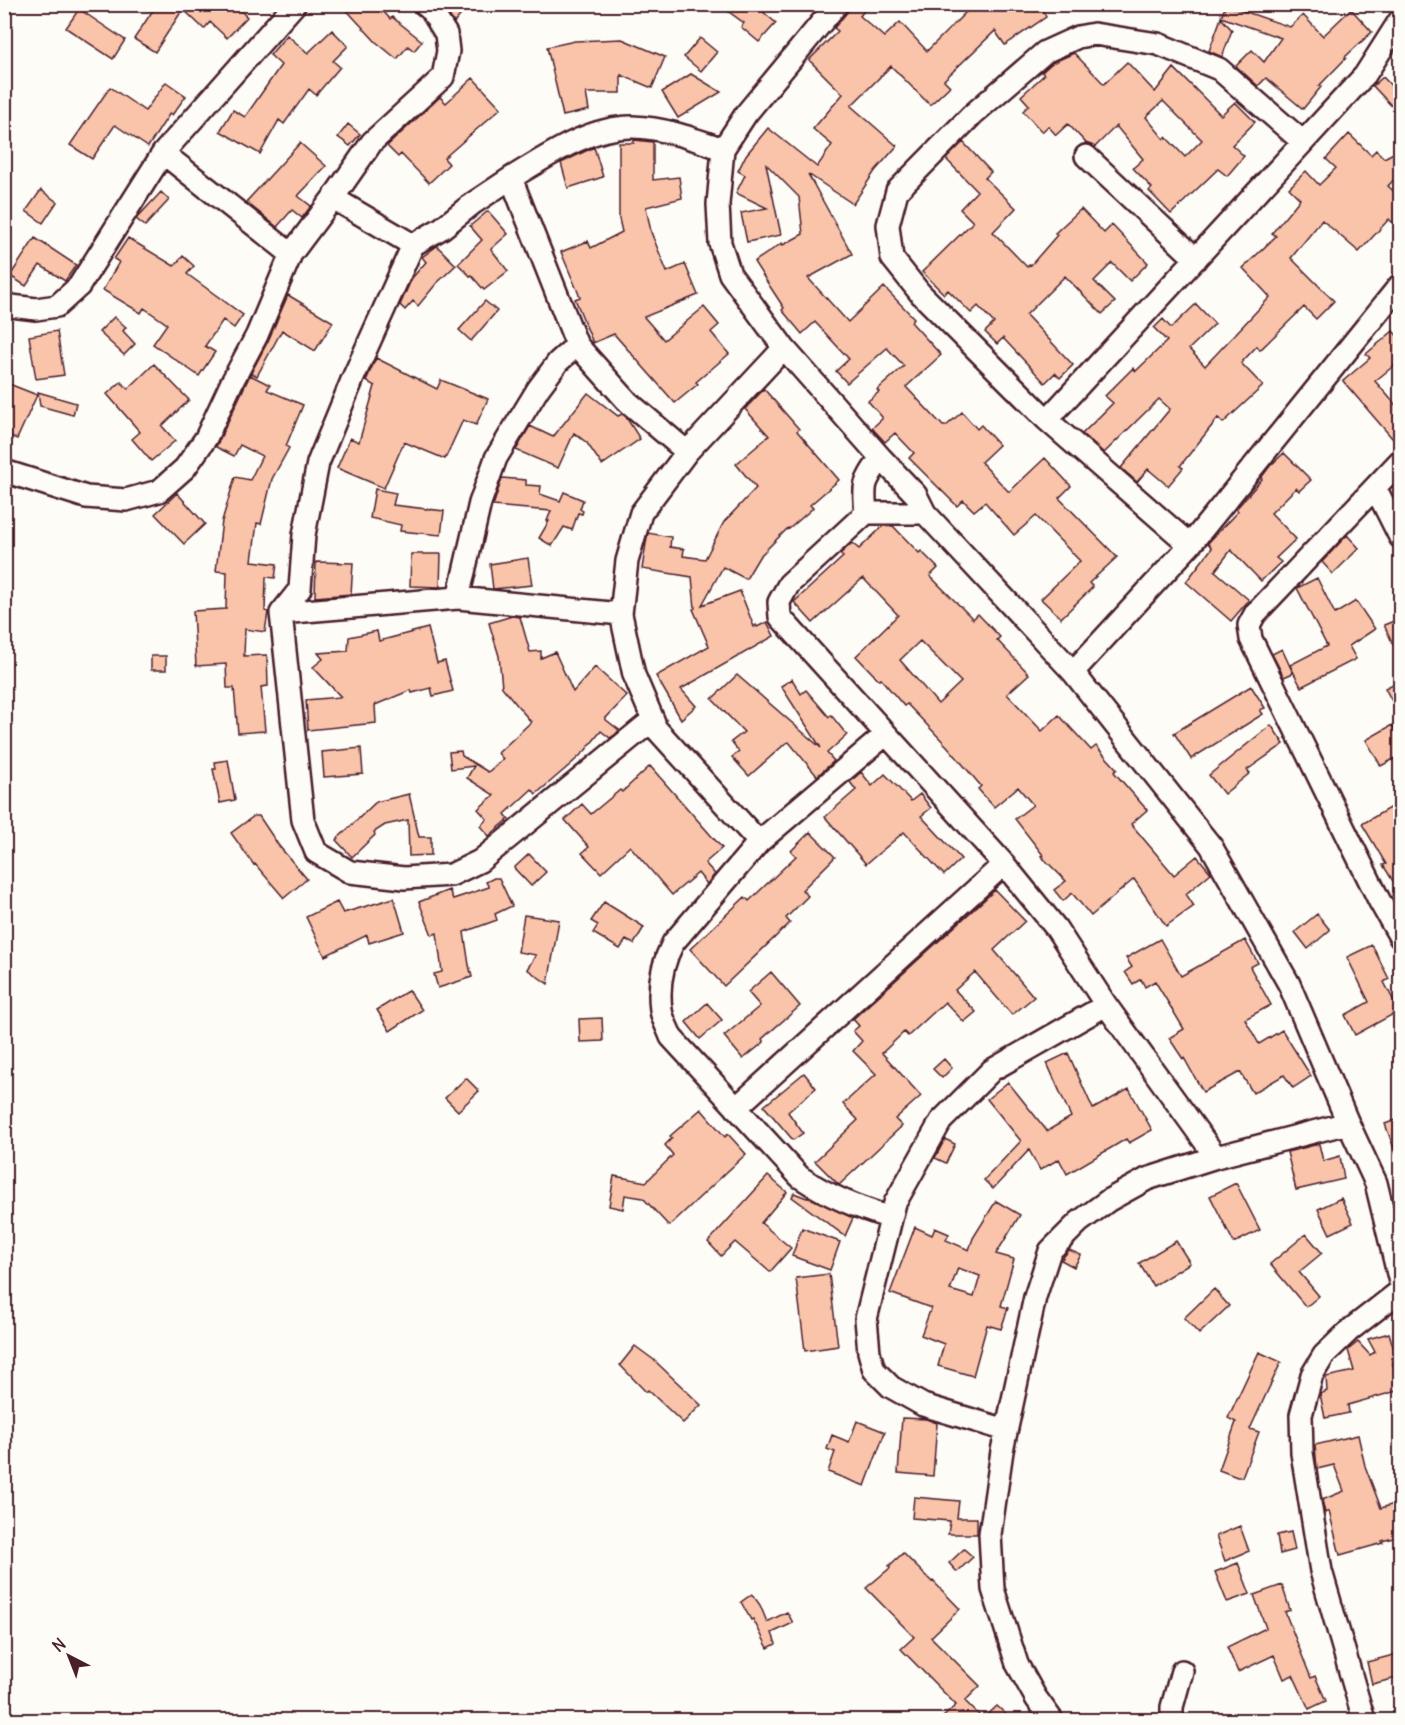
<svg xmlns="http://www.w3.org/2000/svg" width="1405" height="1725" viewBox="0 0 1405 1725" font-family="Delius,sans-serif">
<rect width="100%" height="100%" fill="#fdfcf7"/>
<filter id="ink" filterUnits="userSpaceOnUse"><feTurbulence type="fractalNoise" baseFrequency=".0167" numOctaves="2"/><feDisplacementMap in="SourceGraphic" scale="12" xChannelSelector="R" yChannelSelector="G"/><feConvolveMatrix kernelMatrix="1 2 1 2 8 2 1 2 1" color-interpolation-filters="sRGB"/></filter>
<g filter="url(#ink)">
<path fill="#f9c4aa" stroke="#4a1f2b" stroke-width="1.5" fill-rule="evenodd" d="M157,4H234L247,17L227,38L210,22L204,29L183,9L155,52L134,39Z
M341,4H377L390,19L392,17L422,41L414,51L408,46L397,59L376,42Z
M454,4H470L454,23L447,12Z
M718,4H754L776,23L759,42L741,27L744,23Z
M854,4H869L860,16L884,37L900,22L927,51L974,4H1040L1046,17L1005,45L995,31L944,80L950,86L930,105L891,66L851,106L897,146L875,171L853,204L808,174L852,254L808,278L848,322L884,287L914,318L911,322L941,355L906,387L943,426H946L962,412L977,429L981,425L999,445L981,462L1008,491H1010L1045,458L1071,486L1059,498L1117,557L1089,583L1093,587L1061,618L1041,599L1080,561L1036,516L1014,535L985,502L974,511L963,500L957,506L909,458L914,453L895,433L885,442L872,428L882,419V417L868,401L879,392L877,390L904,366L887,348L847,383L836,371L849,359L815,322L802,334L782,310L784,308L754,262L782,243L783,245L803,234L799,197L766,164L781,235L747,242L741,213L767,208L736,193L745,175L738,171L746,155L768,128L817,167L832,145L813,129L843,94L809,60L838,31L834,28Z
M1226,5L1290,27L1303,15L1323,36L1351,9L1372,32L1345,57L1346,58L1319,86L1321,87L1303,109L1266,78L1258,86L1236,66L1252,50L1264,62L1281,38L1221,17Z
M79,9L125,40L113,59L66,28Z
M1221,18L1232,30L1222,57L1209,51Z
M332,30L348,46L333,61L340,67L316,95L309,89L284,124L279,120L260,154L220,131L233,110L245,117L281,65L270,55L287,35L308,53Z
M700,38L717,52L701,71L684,57Z
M622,39L665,57L652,88L621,75V93H586L589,110L563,116L547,47L575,41Z
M1074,53L1104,84L1127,62L1155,92L1174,68L1221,115L1235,102L1255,122L1232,145L1244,156L1227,176L1218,169L1171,214L1149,191L1152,188L1133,168L1143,159L1116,126L1095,147L1087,144L1068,124L1056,135L1048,126L1042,132L1023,111L1029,105L1021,96L1044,75L1042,72L1052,63ZM1163,101L1202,140L1185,157L1166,137L1164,139L1146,117Z
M691,74L721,92L678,118L662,92Z
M1383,77L1401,96V116L1373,86Z
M473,78L501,108L444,158L449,164L429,183L401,154L398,157L387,146L440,97L446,103Z
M166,82L186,96L172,115L170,113L148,147L115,125L92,159L70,145L110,87L145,111Z
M348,124L360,134L350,146L338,137Z
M1349,134L1371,155L1376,150L1384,158L1401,149V172L1388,186L1401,198V231L1389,219L1359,252L1322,220L1291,258L1334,301L1316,319L1304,307L1260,350L1257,346L1241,363L1263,386L1223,423L1218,418L1180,466L1183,468L1168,486L1148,469L1137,482L1121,468L1170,409L1159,399L1104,453L1082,434L1113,403L1105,396L1133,368L1136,371L1167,341L1154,328L1163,319L1171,328L1196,304L1215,324L1189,349L1205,366L1270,297L1243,268L1276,236L1272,233L1300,199L1289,188L1306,171L1319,185L1336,168L1326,159Z
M634,140L653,142V180L679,177L682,198L646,207L651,232L667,272L685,264L698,295L644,317L664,340L704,307L719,325L711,332L729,354L696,382L698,384L675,403L614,334L593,343L575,299L580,297L561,252L588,241L591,248L622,232L619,219V143H634Z
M963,142L991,172L985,178L1016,208L993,232L1027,267L1030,264L1031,265L1057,235L1055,233L1081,209L1104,233L1112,225L1148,263L1130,281L1112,263L1094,281L1115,302L1102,314L1065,276L1026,315L1073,365L1060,378L1055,373L1045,383L1003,338L997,344L985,332L994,323L978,306L971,313L948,290L944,294L922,272L973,222L960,209L977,191L946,159Z
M300,143L326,166L298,196L311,206L302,218L292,210L277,227L246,202Z
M594,147L603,177L568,188L561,163Z
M41,190L57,202L43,223L26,211Z
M161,192L169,200L145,226L136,219Z
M488,211L508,234L491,249L508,271L484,290L471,275L470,276L458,264L482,240L470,226Z
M35,238L76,265L65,281L40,265L26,286L10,276Z
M128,238L174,266L183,256L194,266L187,274L243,315L234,328L223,320L205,346L215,352L199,376L153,344L167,324L144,308L141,313L103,290L119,262L114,259Z
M437,246L456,265L436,284L418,306L413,301L405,310L400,305L412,278L426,262L422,257Z
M288,295L333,322L315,351L282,330L257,376L251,373L268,341Z
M485,301L497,311L471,341L459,330Z
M114,317L126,327L123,331L135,344L124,355L99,332Z
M57,331L64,375L36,379L29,336Z
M1393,331L1401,340V360L1375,381L1401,411V430L1392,438L1343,381L1370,358L1366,354Z
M376,358L437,389L441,380L488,399L476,425L463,420L445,459L404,442L384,488L337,468L350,438L359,442L375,386L366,381Z
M154,364L189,400L162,426L175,441L151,461L132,439L140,432L107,394L121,382L128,389Z
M250,375L270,385L267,390L303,405L286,446L289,448L272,479L261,524L257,523L252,561L277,564L275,578L266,577L265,611L268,612L265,632L245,629L244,656L267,655L268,686L261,687L265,731L238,733L234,688H227L226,664L196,666L193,611L226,609L227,572L216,571L222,521L235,477L250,480L262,456L240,445L234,456L216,447Z
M4,382L37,395L17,439L4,433Z
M764,389L799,429L797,431L839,480L810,505L813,508L789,529L788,528L759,557L746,579L723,567L702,605L740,591L754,627L756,625L757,627L767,622L774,636L681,689L696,706L681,719L656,676L709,646L693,609L695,608L692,577L642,569L647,537L648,533L671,537L670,547L684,549L683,556L705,559L724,522L756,488L736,464L769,436L745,409Z
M38,392L76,403L73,415L40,406Z
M588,393L618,416L622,414L626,417L640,439L602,465L587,443L574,433L558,468L516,450L530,426L553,437Z
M1284,453L1311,480L1299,491L1296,488L1271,513L1296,539L1276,558L1281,562L1261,581L1231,550L1215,571L1249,600L1231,621L1186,582L1212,548L1208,543L1238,511L1236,509L1262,479L1261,478L1270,466Z
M502,478L526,480V485L541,486L540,494L560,501L564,492L583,500L580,509L583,511L582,514L578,513L572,530L564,527L552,546L539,538L549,521H547L551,511L493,506Z
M375,489L396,493L393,505L444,511L441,535L400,531L401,525L370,518Z
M177,493L205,524L184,544L155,514Z
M883,526H893L919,553L921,551L938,568L930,576L973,619L978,614L1000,637L997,640L1029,674L1007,694L1042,731L1059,715L1091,750L1096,746L1117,769L1114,772L1147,810L1131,824L1174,875L1197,856L1211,873L1186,894L1194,906L1166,926L1134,879L1091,916L1072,893L1063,901L1054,890L1066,881L1041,856L1043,855L1015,819L1033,805L1018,787L994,807L978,789L981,786L948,747L907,704L904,706L881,679L879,680L856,656L898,615L863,578L813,623L794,602L843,557L840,554L852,543L859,549ZM920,641L961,682L938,704L900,660Z
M1347,535L1359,548L1333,574L1322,562Z
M411,554H441L440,587L410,586Z
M528,558L532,585L493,589L490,564Z
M316,562L353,563L351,594L315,597Z
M1317,578L1335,614L1356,601L1375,629L1349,646L1356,659L1301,687L1290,665L1327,646L1297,588Z
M512,616L520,617L530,652L541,651V658L555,652L573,692L595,667L627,696L605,719L619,730L616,734L610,738L601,731L585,751L571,764L536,794L532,789L505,814L509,819L489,836L480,826L487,819L478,809L494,795L467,778L474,766L451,769L449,752L461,751L462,756L488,772L503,759L498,753L531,722L502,687L499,656L489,623Z
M1401,618V661L1384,625Z
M428,628L437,663L445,661L453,691L433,696L431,688L412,693L411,690L375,705L376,723L308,730L306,700L341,697L313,667L323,659L318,653L348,651L349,637L377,631L379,641Z
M1282,649L1293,673L1284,677L1272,654Z
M151,656H166V670H151Z
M737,675L821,748L781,686L792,679L801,694L806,690L829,717L831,715L847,735L827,753L834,761L817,776L789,742L786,743L749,776L732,757L739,752L731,742L744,732L712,699Z
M1401,680V718L1385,688Z
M1251,686L1265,708L1260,710L1263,714L1191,759L1174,733Z
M1271,725L1284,744L1247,770L1250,773L1224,794L1209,775Z
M1392,725L1401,740V755L1381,766L1366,740Z
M361,748L363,774L324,777L322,752Z
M228,760L235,800L220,803L213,769H216L215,762Z
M650,766L722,848L705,863L715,874L707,884L698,873L672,895L630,846L601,873L582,853L589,847L565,820L582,804L591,814L620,790L622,792Z
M861,772L872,786L885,774L911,801L920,794L931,808L921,816L961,859L944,875L904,832L866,864L825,817L856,790L850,782Z
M409,794L419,837H431V855L409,856L408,820L385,825L374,832L375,835L352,857L336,840L376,802Z
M1401,801V894L1383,865L1386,864L1362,824Z
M254,816H259L279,846L307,879L284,898L255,864L254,865L231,833Z
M810,832L835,857L802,890L808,896L786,918L790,923L724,986L690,949L745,897L749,901L796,856L791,851Z
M529,854L546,872L531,886L514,868Z
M494,878H499L512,906L495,914L497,920L464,932L469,965L472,977L438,988L434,974L442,972L437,933L432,935L419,902L449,890L453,899L489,887L486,882Z
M995,890L1025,921L994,950L1034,997L1012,1015L975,972L955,990L976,1012L964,1022L945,1002L908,1036L904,1032L882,1053L921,1096L895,1119L902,1126L839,1185L815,1161L858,1120L843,1104L876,1074L853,1051L862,1041L853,1031L859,1026L853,1019Z
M394,898L404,932L369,943L367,935L325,956L306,917L337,902L343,913Z
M604,902L644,927L634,944L626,940L620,949L593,933L598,925L591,921Z
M1317,914L1330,930L1308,949L1295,932Z
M524,915L559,920L548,984L527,969L536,955L518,952Z
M1160,939L1181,976L1245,940L1258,963L1250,967L1271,1005L1245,1019L1259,1044L1282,1030L1311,1076L1293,1088L1284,1075L1253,1093L1240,1072L1203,1092L1184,1058L1183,1059L1169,1038L1184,1029L1155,981L1145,987L1141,979L1133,984L1125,972L1132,967L1126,958Z
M1372,945L1389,979L1384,982L1399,1011L1355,1035L1345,1015L1369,1002L1347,957Z
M771,972L800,1006L762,1039L764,1042L743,1059L724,1036L760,1006L748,992Z
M409,990L422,1010L390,1031L377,1010Z
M707,1003L722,1020L700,1039L686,1022Z
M602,1018L603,1041L580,1042L579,1019Z
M1068,1053L1093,1109L1129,1089L1152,1130L1129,1143L1126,1139L1067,1174L1059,1159L1040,1170L1029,1150L993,1189L984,1180L1021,1141L987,1099L1008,1082L1047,1131L1071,1117L1047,1063Z
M944,1059L952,1068L942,1078L933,1069Z
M804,1073L816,1088L788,1112L803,1133L793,1140L764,1106Z
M466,1078L479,1091L458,1111L445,1098Z
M701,1109L725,1137L728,1134L746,1154L669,1226L643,1198L625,1195L623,1209L609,1206L614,1176L646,1182L673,1155L665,1145L672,1138L670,1136Z
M1401,1118V1162H1399L1385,1124Z
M945,1139L955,1144L946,1163L935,1158Z
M1319,1144L1323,1161L1340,1156L1344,1179L1296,1190L1287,1152Z
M768,1176L787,1192L761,1223L791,1248L770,1272L735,1242L721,1256L708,1242Z
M1236,1183L1260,1230L1234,1243L1210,1196Z
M794,1193L807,1198L808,1197L853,1218L845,1236L792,1197Z
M1341,1198L1353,1223L1330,1234L1318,1209Z
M996,1201L1020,1215L996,1254L1014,1259L1001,1306L1008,1308L1001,1329L987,1325L973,1376L938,1366L944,1344L921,1335L931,1308L890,1293L915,1227L932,1235L935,1228L949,1234L946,1240L969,1250L973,1238ZM958,1268L980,1276L974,1297L950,1290Z
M802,1228L840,1242L830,1270L792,1256Z
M1306,1234L1322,1253L1299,1272L1319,1296L1306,1307L1270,1264Z
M1176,1241L1190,1263L1153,1286L1139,1263Z
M1069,1250L1081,1255L1074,1267L1061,1260Z
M829,1274L838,1346L805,1351L796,1278Z
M1214,1289L1229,1306L1199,1334L1184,1318Z
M1389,1333L1396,1356L1391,1358L1400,1390L1348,1405L1349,1413L1325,1418L1320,1394L1327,1391L1326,1377L1354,1371L1348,1350L1358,1342L1370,1355L1375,1352L1368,1339Z
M635,1346L654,1360L701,1405L683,1423L648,1390L646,1392L620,1365Z
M1259,1352L1281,1362L1250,1429L1259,1432L1242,1477H1237L1219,1470L1236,1422L1228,1418Z
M902,1418L926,1419L937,1423L933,1476L898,1473Z
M857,1421L885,1432L865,1486L828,1472L835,1452L827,1449L832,1435L849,1442Z
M1358,1435L1365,1466L1381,1508L1401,1502V1536L1382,1541L1383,1543L1340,1555L1329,1511L1325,1513L1322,1500L1344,1491L1334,1465L1317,1469L1315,1445Z
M914,1497L959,1501L957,1518H977V1534H948L950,1521L912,1518Z
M1240,1526L1249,1551L1225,1561L1216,1536Z
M1291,1532L1295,1550L1280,1554L1277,1535Z
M964,1549L973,1557L957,1572L949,1563Z
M903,1553L932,1582L933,1581L960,1609L931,1637L980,1686L965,1701L983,1719L997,1706L1012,1720H940L956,1705L901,1649L914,1637L866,1588L890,1568L889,1566Z
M1238,1563L1250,1594L1227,1602L1215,1572Z
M1282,1585L1290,1610L1285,1612L1311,1678L1315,1676L1326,1701L1309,1709L1293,1675L1284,1679L1274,1655L1238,1672L1227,1647L1266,1628L1254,1595Z
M752,1594L760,1605L767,1622L787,1612L793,1623L772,1633L776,1644L768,1648L753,1619L751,1620L741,1602Z
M1401,1653V1677L1372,1684L1367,1662Z"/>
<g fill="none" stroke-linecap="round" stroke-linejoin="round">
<g stroke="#4a1f2b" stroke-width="26">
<path id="minor" d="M163,153L295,4
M1086,156L1196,259
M511,178C546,157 590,126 633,127C665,128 694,139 723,149
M413,245L333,198L372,142L443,77L448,51L446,34L431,10L424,4
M4,303L11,306L36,309L57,306L79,286L163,153L291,254
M577,345L558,362L538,389L496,458L480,503L458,598L621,614L634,675L654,722H650
M784,348L730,274L720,243L718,204L723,149L746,114L837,4
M1047,420L1365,75L1400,20
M881,458L916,495L925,513
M1400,461L1255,614L1249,625L1251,639L1379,900L1400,937
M4,471L86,497L126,500L159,491L185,468L206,438L232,382L257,335L291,254L333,198
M1376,489L1400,537
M1190,545L1047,420L920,293L892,258L888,225L897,191L972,115L1045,52L1078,37L1094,34L1158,44L1219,69L1303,142
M281,613L458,598
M621,614L627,561L641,513L687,452
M1073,672L1190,545L1400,285
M885,735L759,842L673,943C662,964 658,987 661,1010C662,1019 668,1028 671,1037L800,1177C830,1197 857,1207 891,1218
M759,842L650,722L480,861L451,875L404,878L350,872L316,852L303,820L281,613L300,589L304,535L318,463L353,378L413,245L442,228L472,204L511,178L577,345L628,402L687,452L784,348L881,458C864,483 863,483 866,513
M736,1108L1004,864
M1216,1157L1106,1005L1056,928L1004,864L780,617L779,602L789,584L866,513H925L1073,672L1211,846L1289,984L1348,1123L1376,1183L1400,1282
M1006,1430L923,1405L891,1387L874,1370L869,1352L866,1319L895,1203L941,1121L992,1070L1106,1005
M1052,1720L1036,1698L1017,1664L993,1589L990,1534L1002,1451L1035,1297L1050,1251L1079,1222L1109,1200L1147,1179L1216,1157L1348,1123
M1172,1720V1707L1182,1671
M1364,1720L1321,1571L1302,1453L1301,1415L1312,1375L1324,1355L1350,1330L1400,1291"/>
</g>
<use href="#minor" stroke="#fdfcf7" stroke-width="21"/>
</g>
</g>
<rect width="1405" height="1725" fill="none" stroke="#fdfcf7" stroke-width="24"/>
<rect x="12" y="12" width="1381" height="1701" fill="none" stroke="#4a1f2b" stroke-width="2" filter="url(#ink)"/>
<g transform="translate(69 1656) rotate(318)" stroke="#fdfcf7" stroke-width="4.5" paint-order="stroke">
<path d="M0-4.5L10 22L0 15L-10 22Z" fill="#4a1f2b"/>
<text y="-9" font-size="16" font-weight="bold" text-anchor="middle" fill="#4a1f2b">N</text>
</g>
</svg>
